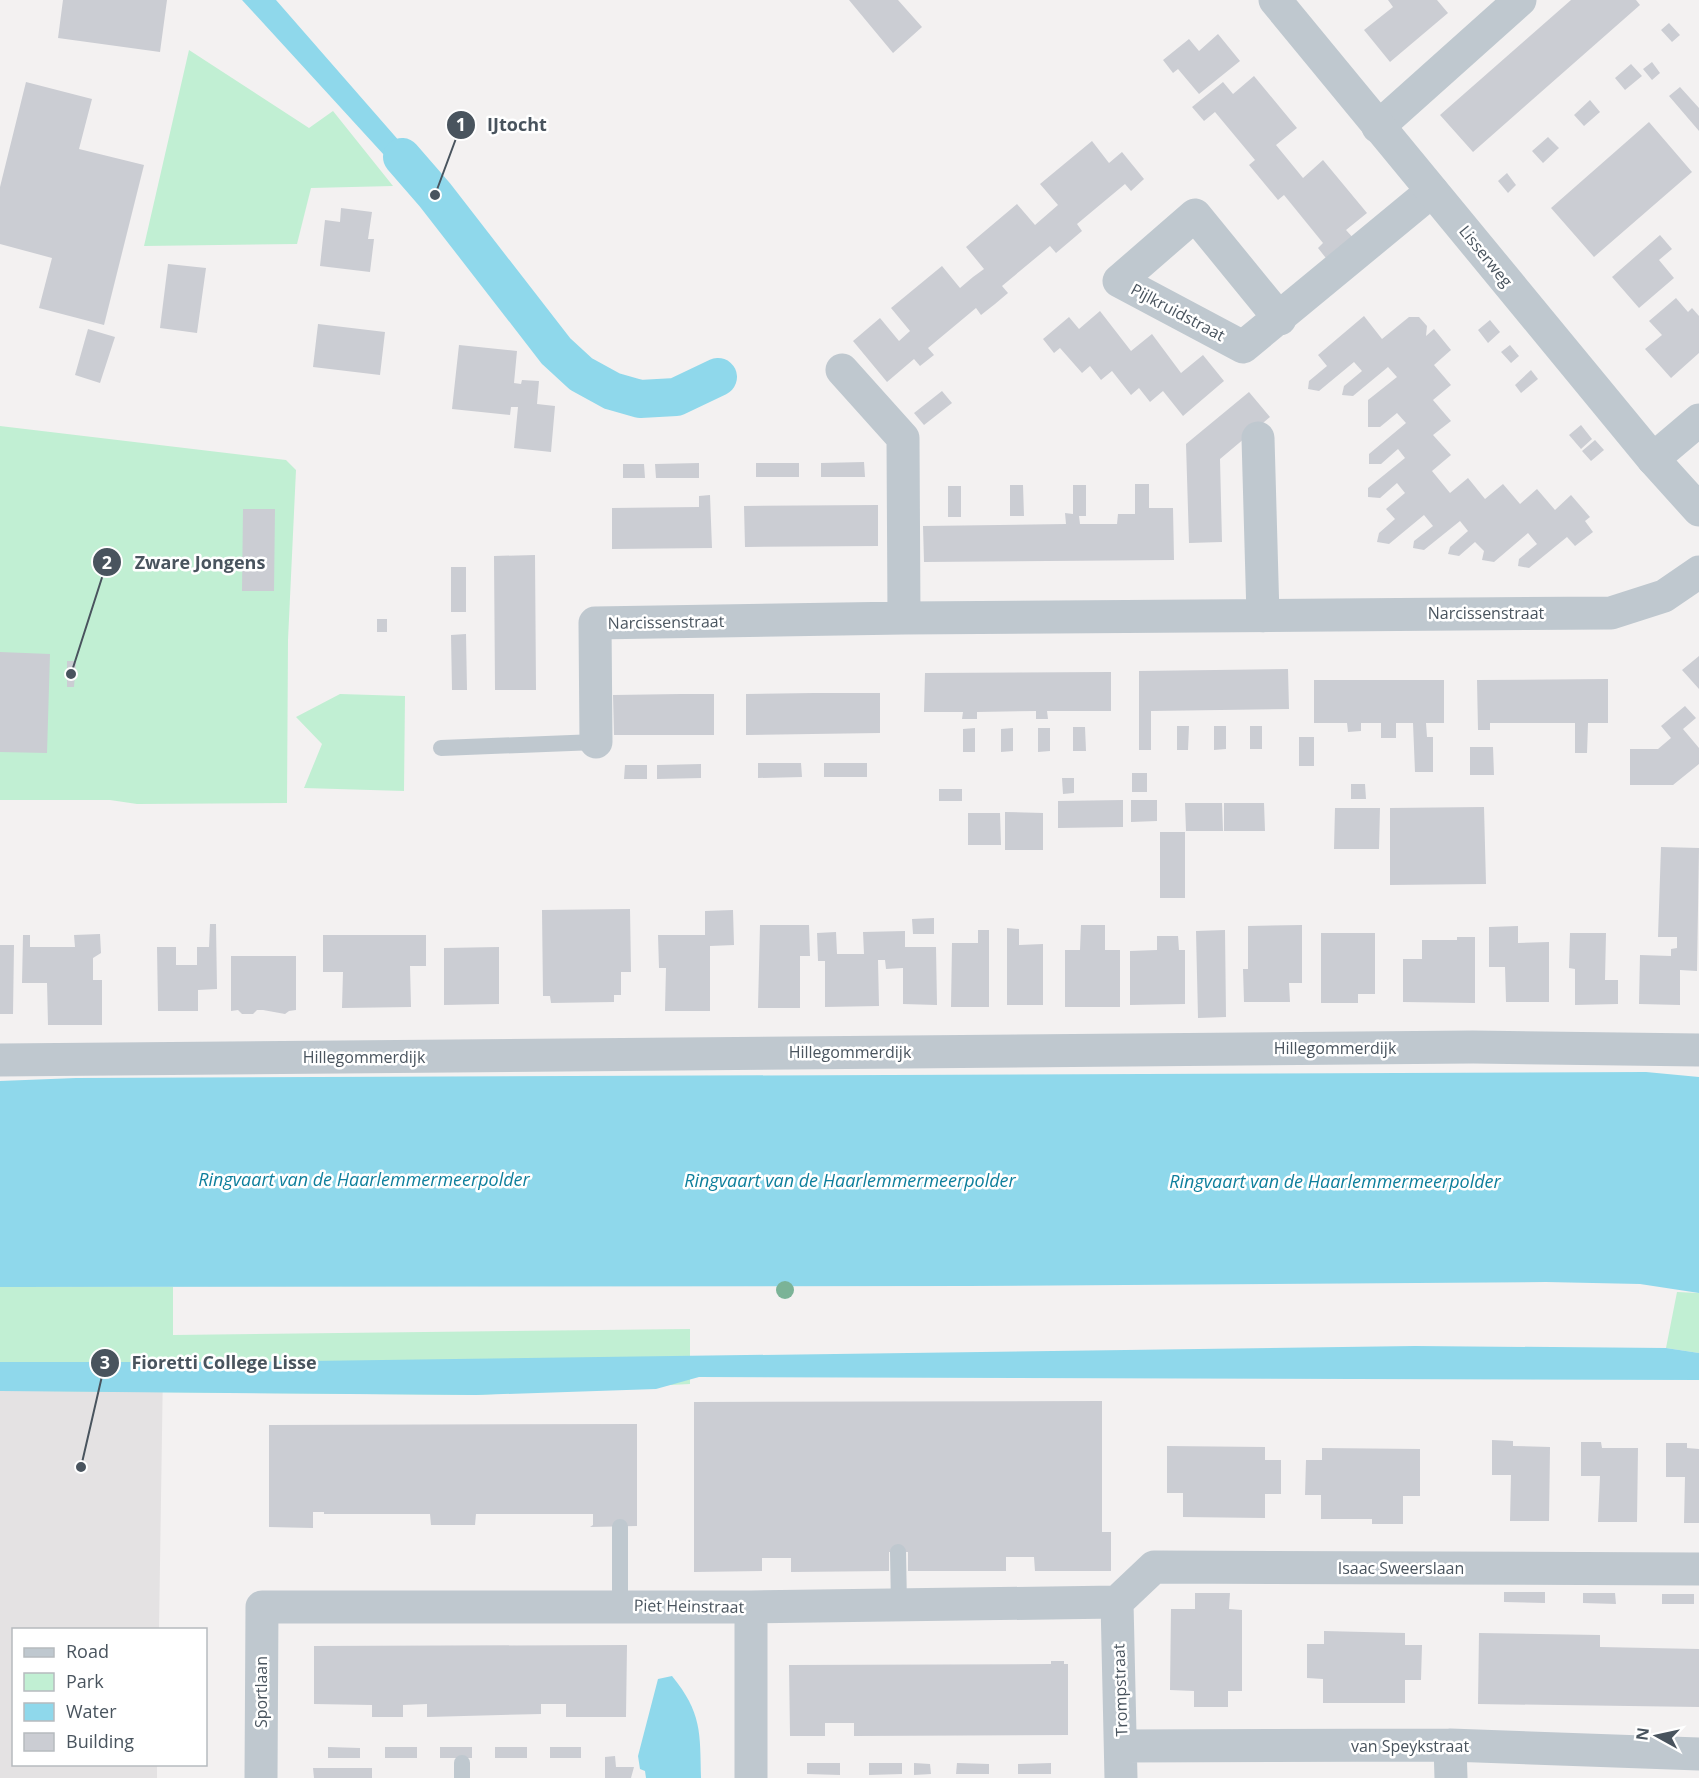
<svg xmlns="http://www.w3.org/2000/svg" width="1699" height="1778" viewBox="0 0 1699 1778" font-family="'Open Sans',sans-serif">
<rect width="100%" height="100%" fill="#f3f1f1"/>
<path fill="#e4e2e3" d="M164,1303L159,1629L14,1630V1764L157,1765V1778H0V1305Z"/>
<path fill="#c1efd3" d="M189,50L309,128L333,111L393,186L311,188L297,244L144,246Z
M0,426L286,460L296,470L288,640L287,803L137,804L110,800H0Z
M340,694L405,696L404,791L304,788L322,744L296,717Z
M0,1287H173V1335L690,1329V1384L476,1395L41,1391L39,1362H0Z
M1677,1292L1699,1293V1353L1666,1348Z"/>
<path fill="#8fd8eb" d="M242,0H276L442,190L428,203Z
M1646,1072L1699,1077V1293L1640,1284L1546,1282L967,1286L0,1287V1081L76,1078Z
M1415,1346L1666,1348L1699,1353V1380L699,1377L656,1389L476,1395L0,1391V1362H240Z
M672,1676C702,1713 700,1732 701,1778H646L645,1771L640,1769L638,1756L658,1679Z"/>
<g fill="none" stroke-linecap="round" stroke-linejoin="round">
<path stroke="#8fd8eb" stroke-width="38" d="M402,157L435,195L556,351L581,374L612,391L640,399L676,397L718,377"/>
</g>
<path fill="#cbcdd3" d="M63,0H167L160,52L58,38Z
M849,0H898L922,27L893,53Z
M1388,0H1437L1448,13L1390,62L1364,30L1393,7Z
M1571,0H1636L1640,5L1473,152L1440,115Z
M1669,23L1680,35L1672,42L1661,30Z
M1218,34L1240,61L1199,94L1178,69L1173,73L1163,60L1189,39L1199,51Z
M1652,62L1660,73L1652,80L1643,69Z
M1631,64L1642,76L1625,90L1615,78Z
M1254,76L1297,128L1276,145L1303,178L1323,160L1367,213L1346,230L1355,240L1329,262L1318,248L1323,243L1284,195L1278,200L1249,165L1255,160L1215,112L1204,121L1192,107L1223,82L1233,94Z
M26,82L92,99L79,149L144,165L104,325L39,308L52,258L0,244V187Z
M1680,87L1699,108V131L1669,96Z
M1590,100L1600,112L1584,126L1574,115Z
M1649,122L1692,172L1594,257L1551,208Z
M1548,137L1559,148L1543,163L1532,151Z
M1092,141L1109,163L1122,152L1144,179L1131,191L1125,184L1077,224L1082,231L1056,253L1050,246L1002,286L1008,293L995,304L981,315L976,308L928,348L934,355L920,366L914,359L887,382L853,341L880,318L899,341L910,331L891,308L942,266L960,288L973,277L984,269L966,247L1017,204L1035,225L1058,205L1040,184Z
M1507,173L1516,185L1508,193L1498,181Z
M341,208L372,212L368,239H374L370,272L320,266L325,220L340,222Z
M1660,235L1672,249L1659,260L1674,278L1639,308L1612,277Z
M168,264L206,268L197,333L160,328Z
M1676,298L1688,312L1692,308L1699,316V353L1671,378L1645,349L1662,335L1649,321Z
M1100,311L1131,351L1152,334L1181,373L1203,355L1224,381L1183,416L1163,391L1150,402L1139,388L1131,395L1112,371L1101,380L1090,366L1082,373L1060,348L1054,353L1043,339L1069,317L1079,329Z
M1364,316L1382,339L1409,317H1419L1427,326L1426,336L1434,329L1451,350L1434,365L1451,385L1433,400L1451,421L1433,435L1451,455L1432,471L1450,493L1468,478L1485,499L1503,484L1520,504L1537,489L1555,510L1571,495L1590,517L1585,521L1593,532L1575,546L1567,537L1529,568L1518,566L1519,559L1537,544L1528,533L1494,562L1482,560L1484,551L1475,542L1459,556L1448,554L1450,547L1468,531L1460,521L1424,550L1413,548L1414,541L1433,526L1424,515L1389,544L1377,542L1379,533L1395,519L1386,509L1405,493L1397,483L1380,498L1368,497V488L1405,458L1398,449L1381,464H1369V454L1406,423L1397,413L1380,427H1368V400L1397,377L1388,367L1353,396L1342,395L1344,386L1362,371L1354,362L1319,391L1308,389L1309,381L1327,366L1318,355Z
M1490,320L1500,332L1488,343L1478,330Z
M318,324L385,332L380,375L313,367Z
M88,329L115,337L100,383L75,375Z
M459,345L517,351L514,383L521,384L522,380L539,381L537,404L555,406L551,452L514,448L518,407H511L510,415L452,409Z
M1510,345L1519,356L1511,363L1501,352Z
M1531,370L1538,379L1521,393L1515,385Z
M942,391L952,403L924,425L914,413Z
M1249,392L1270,417L1220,459L1222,542L1189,543L1186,444Z
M1581,425L1592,439L1581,449L1569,435Z
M1595,440L1604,450L1591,461L1582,451Z
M864,462L865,477H821V463Z
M699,463V478H656L655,464Z
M756,463H799V477H756Z
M623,464H644L645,478H623Z
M1135,484H1149V508H1173L1174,560L924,562L923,526L1066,524L1065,513L1073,514V485H1086V516H1079L1080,524H1117L1118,514H1135Z
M1010,485H1023L1024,516H1010Z
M948,486H961V517H948Z
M710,495L712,548L612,549V508L699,507V496Z
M878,505V546L745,547L744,506Z
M243,509H275L274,591H242Z
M535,555L536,690H495L494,556Z
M451,567H466V612H451Z
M377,619H387V632H377Z
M466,634L467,690H452L451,635Z
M0,652L50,654L47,753L0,752Z
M1699,656V689L1682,670Z
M67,661H76L74,687H67Z
M1288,669L1289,709L1151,711V750H1139V671Z
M1111,672V711H1047L1048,719H1036V711L977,712V719H962L963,712H924L925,673Z
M1608,679V723H1588L1587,753H1575V723H1490V730H1478L1477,680Z
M1314,680H1444V723H1426L1427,737H1433V772H1415L1413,723H1396V738H1381V723H1361V731L1348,732L1347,723H1314Z
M814,693H880V733L746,735V694Z
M681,694H714V735H614L613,695Z
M1685,706L1696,718L1683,729L1699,748V764L1673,785H1630V749H1658L1671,738L1661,726Z
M1177,726H1189L1188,750H1177Z
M1214,726H1226V749L1214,750Z
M1250,726H1262V749H1250Z
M1073,727H1085L1086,751H1073Z
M975,728V752H963V729Z
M1013,728V751L1001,752V729Z
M1038,728H1050V751L1038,752Z
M1299,737H1314V766H1299Z
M1470,747H1493L1494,775H1470Z
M758,763H801L802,777L758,778Z
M824,763H867V777H824Z
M701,764V778L657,779V765Z
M625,765H647V779H624Z
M1132,773H1147V792H1132Z
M1062,778H1074V793L1063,794Z
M1351,784H1365L1366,799H1351Z
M939,789H962V801H939Z
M1123,800V827L1058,828V801Z
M1131,800H1157V821L1131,822Z
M1185,803H1222L1223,831H1186Z
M1224,803H1264L1265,831H1224Z
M1484,807L1486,884L1390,885V808Z
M1335,808H1380L1379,849H1334Z
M1005,812L1043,813V850H1005Z
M968,813H1000L1001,845H968Z
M1160,832H1185V898H1160Z
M1661,847L1699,848L1697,971L1680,970V1005L1639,1004L1640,955L1671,956V949L1677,948V937H1658Z
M630,909L631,972H621V995H614V1002L551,1003L550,996H543L542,910Z
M733,910L734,945L710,946V1011H665L666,968H659L658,935H705V911Z
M934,918V934H913L912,919Z
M210,924H216L217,989L198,990V1011H158L157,947H176V965H197V947H209Z
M760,925H809L810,956H800V1008H758Z
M1081,925H1105V950H1120V1007H1065V950H1080Z
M1302,925V983H1289L1290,1002H1244L1243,969H1248V926Z
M1518,926V943L1549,942V1002H1506L1505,967H1489V927Z
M1007,928L1019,929V945L1043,944V1005H1007Z
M978,930H989V1007H951L952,943H978Z
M1225,930L1226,1017L1198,1018L1196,931Z
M905,931V947H936L937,1005L903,1004V968L886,969L885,960H878L879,1006L825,1007V961H818L817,933L836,932L837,954H864L863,932Z
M1321,933H1375V994H1358V1003H1321Z
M1570,933H1606L1605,980H1618V1004L1575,1005V969L1569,968Z
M100,934L101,953L93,958V980H102V1025H48L47,983H22L23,935H30V947H75L74,935Z
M323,935H426V966H410L411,1007L342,1008L343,972H323Z
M1157,936H1178L1179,950H1185V1004L1130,1005V951L1157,950Z
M1457,937H1475V1003L1403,1002V959H1422V940H1457Z
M0,945H14L13,1014H0Z
M499,947V1004L444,1005V948Z
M231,956H296V1010L289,1011L285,1014L263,1010H257L253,1014H242L238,1010L231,1011Z
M1102,1401V1532H1111V1571H1035L1034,1557H1006V1571H908V1552H889V1571L791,1572V1558H762V1571L694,1572V1402Z
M637,1424V1526L590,1527L593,1525V1514H476L475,1525H431L430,1514H324V1512H313V1528L269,1527V1425Z
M1492,1440L1513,1441V1446L1550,1447L1549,1521H1510L1511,1475H1492Z
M1581,1442H1601L1602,1448H1638L1637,1522H1598L1600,1476H1581Z
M1666,1443H1687V1448L1699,1449V1523H1684L1685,1477H1666Z
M1167,1446L1265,1447V1460H1281V1494H1265V1518L1183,1517V1493H1167Z
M1322,1448L1420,1449V1496H1403V1524H1372V1519H1321V1495H1305L1306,1460H1322Z
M1504,1592H1545V1603L1504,1602Z
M1195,1593H1230L1229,1609L1242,1610V1691H1228V1707H1194V1691L1170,1690L1171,1609H1195Z
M1583,1593H1615L1616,1604L1583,1603Z
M1662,1594H1694V1604H1662Z
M1324,1631L1405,1633V1645H1422L1421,1680H1405V1703H1323V1679L1307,1678V1644H1324Z
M1479,1633L1600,1635V1647L1699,1649V1707L1478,1704Z
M627,1645L626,1717H566V1704H541V1714L427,1717V1704L403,1705V1717H372V1705L314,1704V1646Z
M1051,1661H1064V1664H1068V1735L854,1736V1723H825V1736H790L789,1665L1051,1664Z
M328,1747L360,1748V1758H328Z
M385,1747H417V1758H385Z
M440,1747H472V1758H440Z
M495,1747H527V1758H495Z
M550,1747H581V1758H550Z
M615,1756L616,1767H634L631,1778H605V1757Z
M807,1763H840V1775L807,1774Z
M869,1763H902V1774L869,1775Z
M914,1763L930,1764L931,1774L914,1775Z
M957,1763L989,1764V1774H956Z
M1051,1763V1774H1018V1764Z
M313,1768H372V1778H314Z"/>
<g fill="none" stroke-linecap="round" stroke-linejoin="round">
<path stroke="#bfc8cf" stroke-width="16" d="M441,748L596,742
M620,1527V1605
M898,1552L899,1605
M462,1763V1778"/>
<path stroke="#bfc8cf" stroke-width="33" d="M1378,127L1520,0
M1280,319L1195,215L1119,281L1243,347L1432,191
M842,370L903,438L904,618
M1258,438L1263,616
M1653,459L1699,420
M596,742L595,623L904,618L1611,613L1664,596L1699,572
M1117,1602L1154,1567L1699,1569
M1117,1602L1121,1778
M751,1607V1778
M1450,1745L1451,1778
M1121,1746L1450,1745L1699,1754
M261,1778L262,1607H751L1117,1602"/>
<path stroke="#bfc8cf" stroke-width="33" d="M1275,0L1653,459L1699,510
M0,1060L1473,1047L1699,1050"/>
</g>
<circle fill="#7bb397" cx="785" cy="1290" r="9"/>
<g text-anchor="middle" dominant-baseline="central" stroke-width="5" stroke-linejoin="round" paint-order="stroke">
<g font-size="16" fill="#49545e" stroke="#fff">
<text transform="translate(1486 256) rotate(51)">Lisserweg</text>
<text transform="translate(1178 312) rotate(28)">Pijlkruidstraat</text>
<text x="1486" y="613">Narcissenstraat</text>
<text transform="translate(666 622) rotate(-1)">Narcissenstraat</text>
<text x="1335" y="1048">Hillegommerdijk</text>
<text x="850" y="1052">Hillegommerdijk</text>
<text x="364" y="1057">Hillegommerdijk</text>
<text x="1401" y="1568">Isaac Sweerslaan</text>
<text transform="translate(689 1606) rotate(1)">Piet Heinstraat</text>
<text transform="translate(1120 1690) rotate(-92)">Trompstraat</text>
<text transform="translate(261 1692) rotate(-90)">Sportlaan</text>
<text x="1410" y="1746">van Speykstraat</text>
</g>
<g font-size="18" font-style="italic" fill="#0e7f9c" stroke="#fff">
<text x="364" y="1179">Ringvaart van de Haarlemmermeerpolder</text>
<text x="850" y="1180">Ringvaart van de Haarlemmermeerpolder</text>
<text x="1335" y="1181">Ringvaart van de Haarlemmermeerpolder</text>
</g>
</g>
<path fill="none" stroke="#49545e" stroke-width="2" d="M435 195L461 125M71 674L107 562M81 1467L105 1363"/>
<g fill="#49545e" stroke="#fff" stroke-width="2">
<circle cx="435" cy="195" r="6"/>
<circle cx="71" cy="674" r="6"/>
<circle cx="81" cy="1467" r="6"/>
<circle cx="461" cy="125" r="15"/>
<circle cx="107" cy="562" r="15"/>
<circle cx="105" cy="1363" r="15"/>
</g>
<g font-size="18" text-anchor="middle" font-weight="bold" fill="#fff">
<text x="461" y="131">1</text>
<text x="107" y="569">2</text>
<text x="105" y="1369">3</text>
</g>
<g font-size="18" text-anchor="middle" font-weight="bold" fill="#49545e" stroke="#fff" stroke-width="5" stroke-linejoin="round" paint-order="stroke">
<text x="517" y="131">IJtocht</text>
<text x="200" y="569">Zware Jongens</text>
<text x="224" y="1369">Fioretti College Lisse</text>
</g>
<rect x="12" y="1628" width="195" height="138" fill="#ffffff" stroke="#b6bbbf" stroke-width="1.5"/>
<rect x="24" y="1648" width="30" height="9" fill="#bfc8cf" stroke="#b6bbbf" stroke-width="1.5"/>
<text x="66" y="1658" font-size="18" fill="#49545e">Road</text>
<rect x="24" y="1673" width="30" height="18" fill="#c1efd3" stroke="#b6bbbf" stroke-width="1.5"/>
<text x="66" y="1688" font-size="18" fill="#49545e">Park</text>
<rect x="24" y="1703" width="30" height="18" fill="#8fd8eb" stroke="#b6bbbf" stroke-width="1.5"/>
<text x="66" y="1718" font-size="18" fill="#49545e">Water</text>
<rect x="24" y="1733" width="30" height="18" fill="#cbcdd3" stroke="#b6bbbf" stroke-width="1.5"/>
<text x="66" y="1748" font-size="18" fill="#49545e">Building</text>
<g transform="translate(1657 1736) rotate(278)" stroke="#ffffff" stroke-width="4.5" paint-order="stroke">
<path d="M0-4.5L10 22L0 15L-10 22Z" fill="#49545e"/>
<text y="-9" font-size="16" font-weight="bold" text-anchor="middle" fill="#49545e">N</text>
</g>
</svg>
